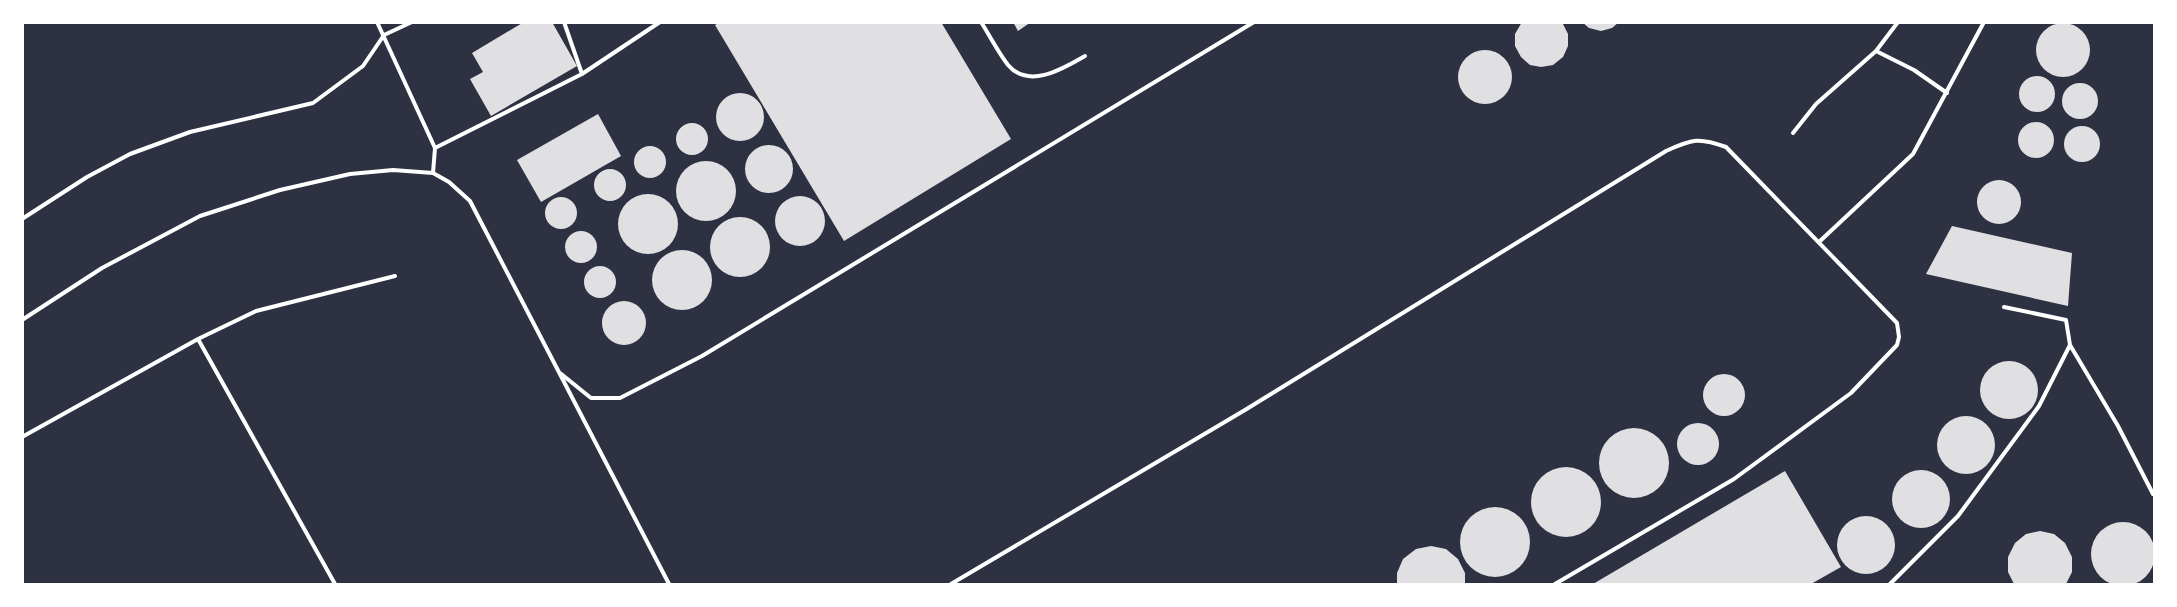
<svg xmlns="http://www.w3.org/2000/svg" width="2177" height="607" viewBox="0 0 2177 607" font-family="Arial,sans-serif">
<rect width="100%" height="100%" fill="#2d3142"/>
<path fill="#e0e0e3" d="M524,22H552L577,66L491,116L470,79L483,72L472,53Z
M720,22H941L1011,139L844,241L715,25Z
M1013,22H1031L1018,31Z
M1522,22H1562L1568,34V46L1563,57L1553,65L1541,67L1530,65L1521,57L1515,46V34Z
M1582,22H1619L1612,28L1601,31L1589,28Z
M2036 50a27 27 0 1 1 54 0a27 27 0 1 1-54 0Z
M1458 77a27 27 0 1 1 54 0a27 27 0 1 1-54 0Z
M2019 94a18 18 0 1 1 36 0a18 18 0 1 1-36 0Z
M2062 101a18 18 0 1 1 36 0a18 18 0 1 1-36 0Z
M716 117a24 24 0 1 1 48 0a24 24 0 1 1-48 0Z
M598,114L621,156L541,202L517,160Z
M2018 140a18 18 0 1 1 36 0a18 18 0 1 1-36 0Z
M676 139a16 16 0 1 1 32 0a16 16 0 1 1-32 0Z
M2064 144a18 18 0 1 1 36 0a18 18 0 1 1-36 0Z
M745 169a24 24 0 1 1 48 0a24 24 0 1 1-48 0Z
M634 162a16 16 0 1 1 32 0a16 16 0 1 1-32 0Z
M676 191a30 30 0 1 1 60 0a30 30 0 1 1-60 0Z
M594 185a16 16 0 1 1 32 0a16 16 0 1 1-32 0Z
M1977 202a22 22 0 1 1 44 0a22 22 0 1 1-44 0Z
M618 224a30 30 0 1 1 60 0a30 30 0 1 1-60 0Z
M775 221a25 25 0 1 1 50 0a25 25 0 1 1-50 0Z
M545 213a16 16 0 1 1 32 0a16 16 0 1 1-32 0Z
M710 247a30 30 0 1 1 60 0a30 30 0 1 1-60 0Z
M1952,226L2072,253L2068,306L1926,274Z
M565 247a16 16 0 1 1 32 0a16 16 0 1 1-32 0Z
M652 280a30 30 0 1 1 60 0a30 30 0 1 1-60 0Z
M584 282a16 16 0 1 1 32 0a16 16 0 1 1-32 0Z
M602 323a22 22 0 1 1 44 0a22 22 0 1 1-44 0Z
M1980 390a29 29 0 1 1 58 0a29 29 0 1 1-58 0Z
M1703 395a21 21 0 1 1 42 0a21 21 0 1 1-42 0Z
M1937 445a29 29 0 1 1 58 0a29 29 0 1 1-58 0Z
M1677 444a21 21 0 1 1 42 0a21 21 0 1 1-42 0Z
M1599 463a35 35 0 1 1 70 0a35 35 0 1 1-70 0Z
M1531 502a35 35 0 1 1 70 0a35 35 0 1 1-70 0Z
M1892 499a29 29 0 1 1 58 0a29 29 0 1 1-58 0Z
M1785,471L1841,567L1811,584H1593Z
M1460 542a35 35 0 1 1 70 0a35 35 0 1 1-70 0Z
M1837 545a29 29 0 1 1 58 0a29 29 0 1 1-58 0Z
M2091 554a32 32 0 1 1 64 0a32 32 0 1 1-64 0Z
M2040,531L2054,534L2065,543L2072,557V572L2066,584H2014L2008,572V557L2015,543L2026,534Z
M1431,546L1446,549L1458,559L1465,573V584H1397V573L1403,559L1416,549Z"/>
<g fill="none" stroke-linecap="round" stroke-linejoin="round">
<path stroke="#fff" stroke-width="4" d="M377,22L435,148L433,173
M564,22L582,74
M981,22C990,36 998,52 1008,65C1029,90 1064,68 1085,56
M1876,51L1898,22
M1793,133L1816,104L1876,51L1914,70L1947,93
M435,148L582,74L660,22
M22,219L87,177L130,154L190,132L313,103L363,66L384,35L412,22
M1819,242L1913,154L1984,22
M22,320L102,268L200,216L280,190L350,174L393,170L433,173L449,182L470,201L669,584
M2070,345L2118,426L2153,494
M560,373L591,398H620L702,356L1254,22
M22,437L198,339
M335,584L198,339L256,311L395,276
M951,584L1245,410L1666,151C1692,139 1699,137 1726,147L1897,323L1899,337L1897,345L1851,393L1734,479L1555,584
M1890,584L1958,516L2039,406L2070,345L2066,320L2004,307"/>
</g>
<rect width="2177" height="607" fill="none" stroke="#ffffff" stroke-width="48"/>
</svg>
